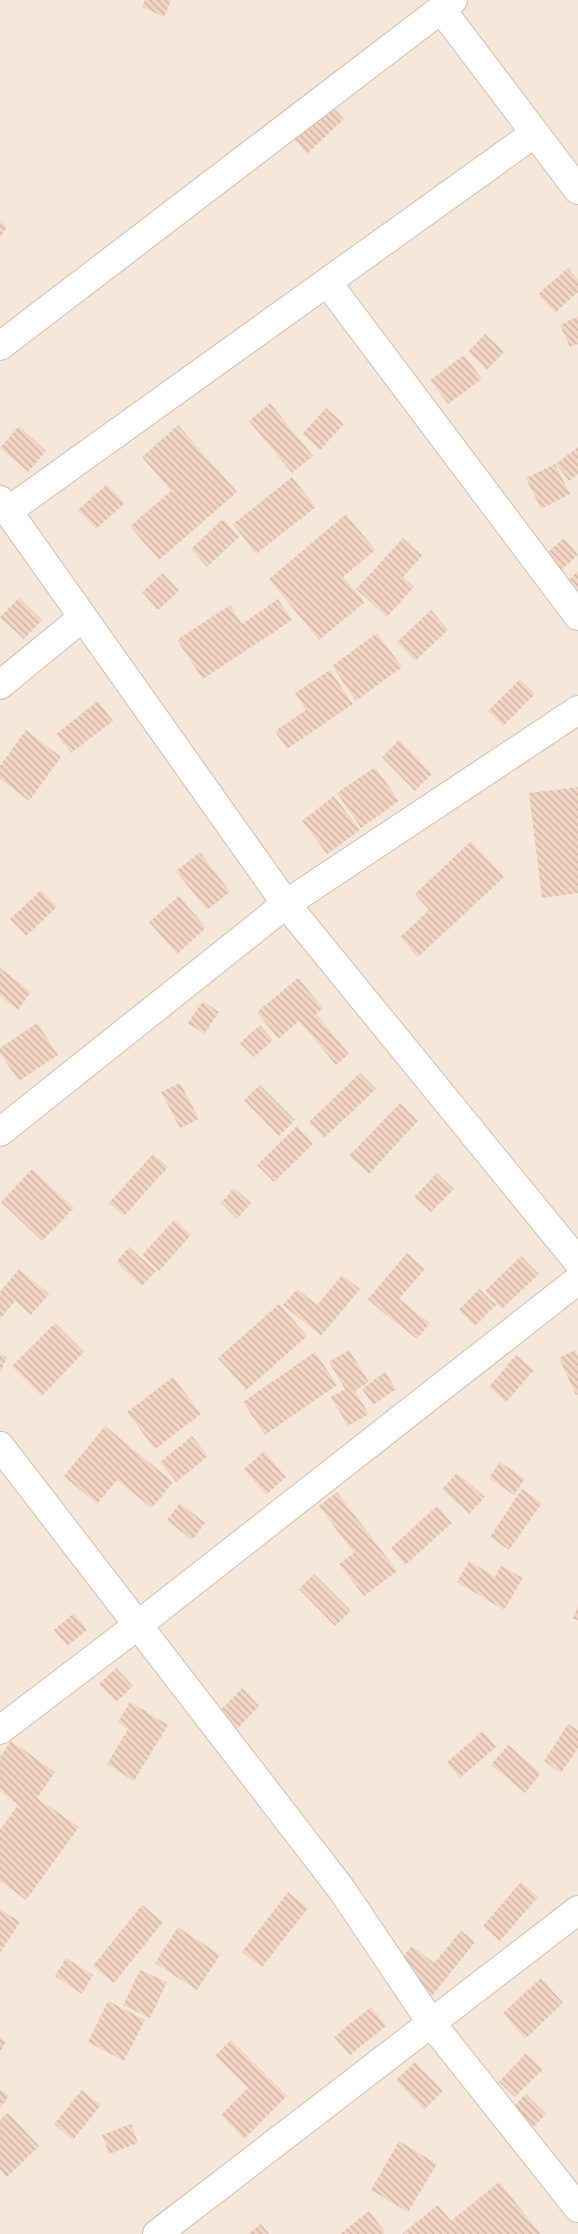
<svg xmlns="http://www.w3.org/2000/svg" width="578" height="2234" viewBox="0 0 578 2234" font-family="'Titillium Web',sans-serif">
<defs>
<pattern id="building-back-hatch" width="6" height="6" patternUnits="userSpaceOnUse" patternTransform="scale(1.25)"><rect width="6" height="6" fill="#f3d5c3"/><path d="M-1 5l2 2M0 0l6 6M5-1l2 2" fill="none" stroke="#cab0a1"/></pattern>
</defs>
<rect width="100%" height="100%" fill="#fdf6ec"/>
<path fill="#f5e8da" d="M0,0H578V2234H0Z"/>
<path fill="url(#building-back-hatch)" d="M145,0H171L164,17L142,7Z
M327,101L344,119L307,154L291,135Z
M0,222L7,227L0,238Z
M568,268L578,280V292L555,313L538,294Z
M578,316V344L570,347L560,325Z
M485,334L504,352L487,370L468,352Z
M464,355L482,379L448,404L430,380Z
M270,403L313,456L292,473L249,421Z
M326,408L344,424L320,450L302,434Z
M178,425L237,492L159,560L130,526L171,491L142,457Z
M19,426L46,451L28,472L0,448Z
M578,447V474L569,481L556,464Z
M555,464L570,494L541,509L526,478Z
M292,477L316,507L256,554L233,524Z
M107,484L125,503L96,529L78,510Z
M346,514L375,550L343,577L365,602L319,640L269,579Z
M223,519L239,537L207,567L191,549Z
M403,538L422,556L403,577L414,587L387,617L356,589Z
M564,538L578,555L560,571L546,554Z
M578,571V589L569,580Z
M163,573L179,591L158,610L142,592Z
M19,598L42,620L24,639L0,617Z
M278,599L292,620L203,679L177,640L230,605L242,624Z
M431,610L448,630L415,661L397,642Z
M377,633L402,667L356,701L332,666Z
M330,670L353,704L287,749L275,731L306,710L295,693Z
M520,679L535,694L503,726L488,711Z
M98,701L113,721L71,753L56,734Z
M26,730L61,757L29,801L0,779V766Z
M399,740L432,774L415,791L382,757Z
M375,767L399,801L361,828L337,793Z
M578,787V893L542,898L529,793Z
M334,796L360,830L327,854L302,821Z
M471,841L504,877L418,957L400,937L429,910L415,894Z
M200,852L230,892L207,910L176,871Z
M41,890L57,907L26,936L10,919Z
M179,896L206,928L177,954L149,922Z
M0,968L31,992L18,1010L0,996Z
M298,978L323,1008L316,1014L349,1054L336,1065L299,1021L278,1039L257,1012Z
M203,1001L219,1012L204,1034L188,1023Z
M37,1023L58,1055L19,1081L0,1053V1048Z
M260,1025L273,1040L254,1057L240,1043Z
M360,1073L376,1089L324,1138L309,1122Z
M180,1083L199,1119L180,1128L161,1092Z
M260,1085L295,1120L279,1136L244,1100Z
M400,1103L418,1121L369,1174L349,1156Z
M297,1126L313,1144L274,1182L257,1165Z
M153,1154L168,1167L124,1216L109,1203Z
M32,1169L74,1208L42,1241L1,1202Z
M437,1173L454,1189L431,1212L414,1197Z
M234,1188L251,1203L237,1219L221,1203Z
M174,1220L191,1235L159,1271L142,1255Z
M129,1247L156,1271L142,1286L116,1262Z
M407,1253L425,1269L399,1299L430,1323L417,1339L386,1315L396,1303L386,1315L368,1299Z
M521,1256L539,1274L502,1309L485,1291Z
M19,1269L49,1294L31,1315L15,1301L0,1319V1292Z
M342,1275L360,1289L321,1336L283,1305L297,1289L317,1305Z
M479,1289L496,1305L475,1326L459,1310Z
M279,1304L307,1336L246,1390L218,1358Z
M55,1323L84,1352L42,1396L12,1366Z
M349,1350L369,1382L355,1391L369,1414L348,1426L331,1397L345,1389L329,1362Z
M575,1350L578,1357V1394L576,1395L559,1358Z
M315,1352L337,1385L265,1435L243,1402Z
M0,1354L7,1357L0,1373Z
M516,1355L534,1370L506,1402L489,1387Z
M385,1372L396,1389L373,1405L362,1389Z
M173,1377L201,1414L155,1449L127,1412Z
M105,1426L173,1482L152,1508L117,1480L97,1504L64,1476Z
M192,1436L208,1456L176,1482L160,1462Z
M264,1451L286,1477L266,1495L244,1469Z
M500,1462L525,1479L514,1495L489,1478Z
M457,1473L485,1497L469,1514L442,1489Z
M522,1489L542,1503L509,1550L490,1537Z
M337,1492L397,1571L364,1596L339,1564L354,1553L319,1506Z
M180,1503L205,1523L192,1540L167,1520Z
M437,1506L452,1523L405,1565L391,1548Z
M469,1561L495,1577L501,1566L523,1578L504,1610L457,1582Z
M314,1574L351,1611L335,1626L299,1589Z
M578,1605V1620L573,1619Z
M74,1613L87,1630L67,1646L54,1630Z
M116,1668L133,1686L116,1702L99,1684Z
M242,1688L259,1706L235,1731L217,1714Z
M130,1702L168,1725L134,1781L107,1764L128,1729L118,1722Z
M568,1724L578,1730V1748L561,1773L544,1761Z
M483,1731L496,1747L460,1778L447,1762Z
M11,1741L55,1772L37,1798L79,1827L26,1900L0,1881V1830L18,1805L0,1791V1757Z
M508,1745L541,1773L525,1793L491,1765Z
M521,1882L538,1897L500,1941L483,1926Z
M288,1892L308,1908L262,1967L242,1952Z
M142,1905L163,1922L114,1983L93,1966Z
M0,1909L20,1922L0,1953Z
M178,1927L220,1955L197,1990L155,1963Z
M461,1931L475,1942L432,1996L395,1967L412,1946L434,1963Z
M66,1958L93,1975L82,1994L55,1976Z
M140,1970L167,1982L150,2018L123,2005Z
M541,1978L563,2003L525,2039L503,2013Z
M108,2001L145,2020L124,2061L88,2042Z
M371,2007L386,2026L350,2055L334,2037Z
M0,2038L6,2042L0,2052Z
M231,2040L287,2096L244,2139L221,2115L248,2088L215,2056Z
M526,2053L543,2069L515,2097L499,2082Z
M415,2062L443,2091L424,2110L396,2080Z
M0,2089L9,2096L0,2108Z
M82,2090L101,2105L73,2140L54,2124Z
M526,2094L546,2114L528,2133L507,2113Z
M8,2113L39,2146L7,2177L0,2170V2120Z
M131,2124L138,2143L109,2154L102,2135Z
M399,2141L437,2164L408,2212L371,2190Z
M499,2182L541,2234H402L438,2205L451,2221Z
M369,2211L385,2232L383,2234H340Z
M261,2224L269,2234H248Z"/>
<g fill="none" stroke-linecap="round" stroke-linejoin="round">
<g stroke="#d1beb0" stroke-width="30">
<path id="minor" d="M441,9L578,190
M327,282L578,616
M0,346L453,0
M0,500L286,904L578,1262
M8,511L535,133
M0,685L83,617
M0,1132L286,904L578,710
M0,1446L342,1890L432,2024L578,2208
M0,1730L138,1625L578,1280
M157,2234L578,1910"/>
</g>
<use href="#minor" stroke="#fff" stroke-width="28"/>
</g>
</svg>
